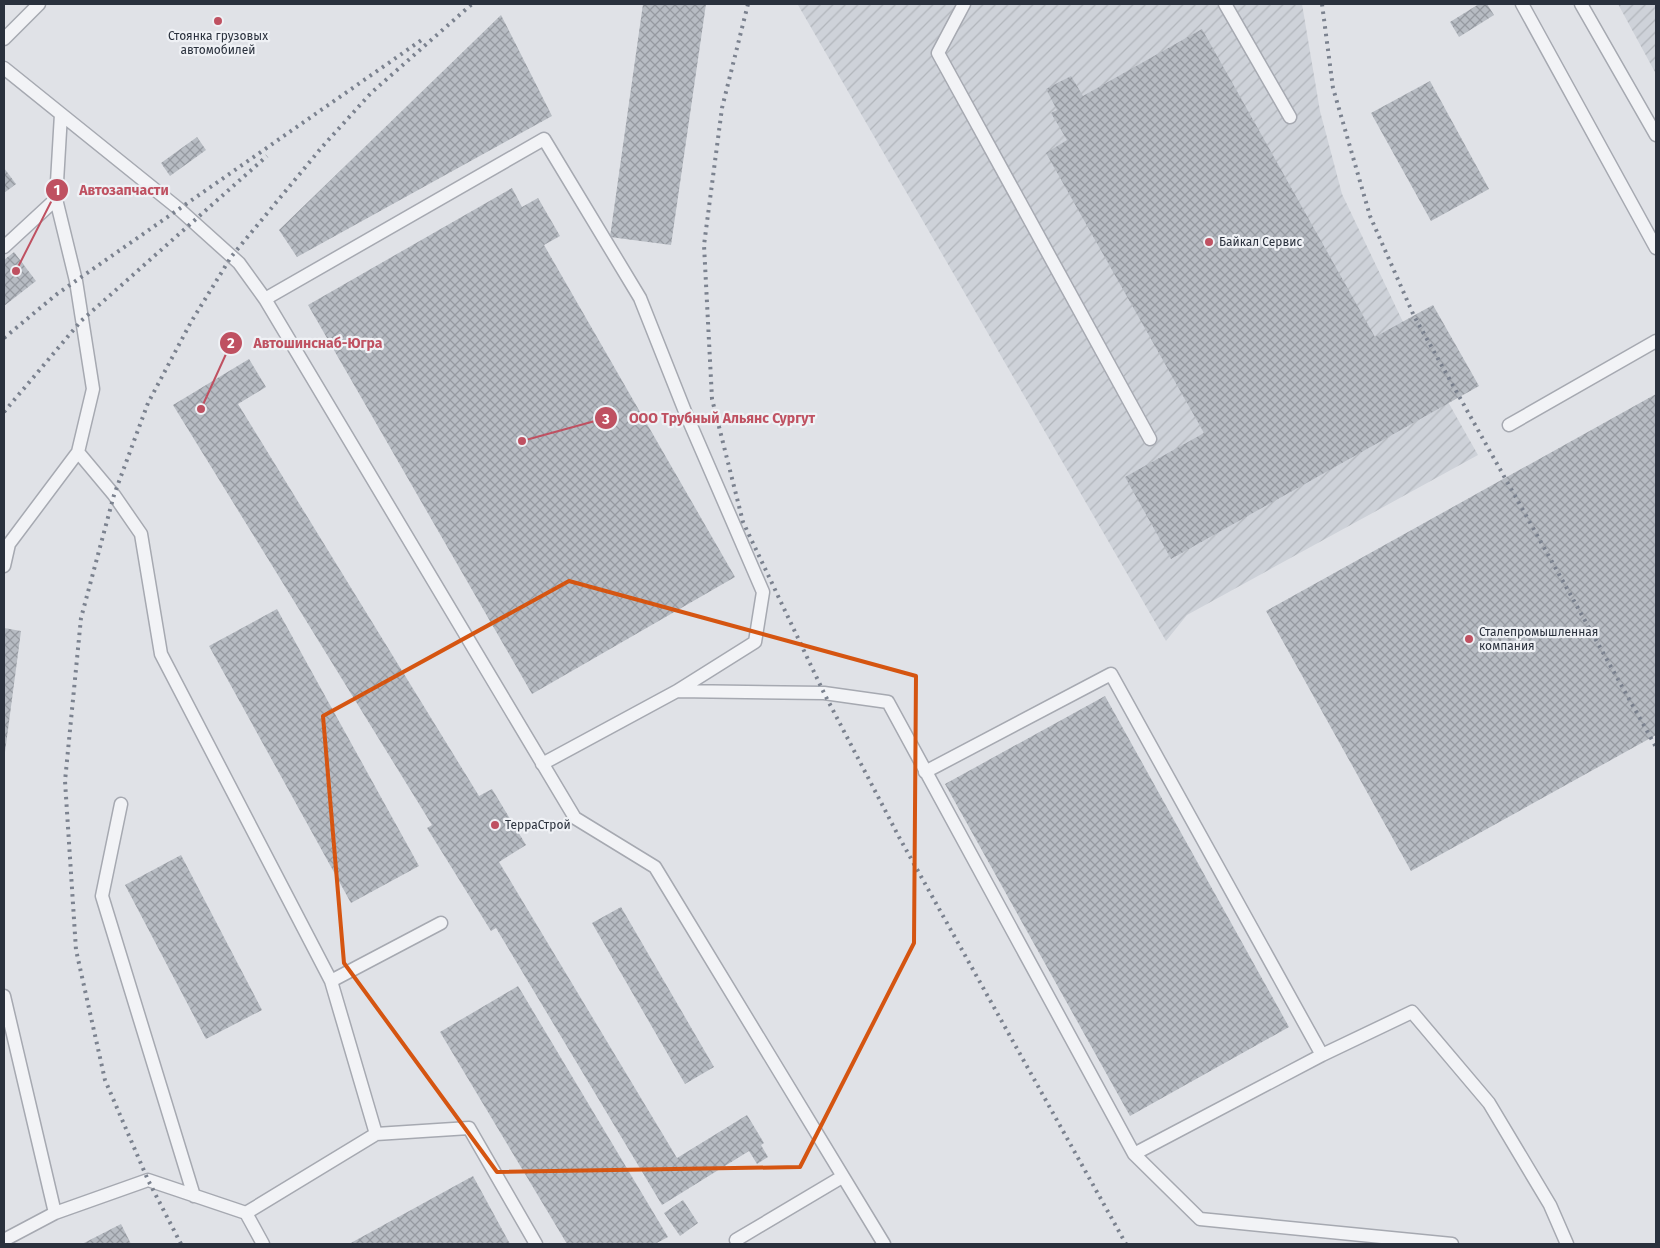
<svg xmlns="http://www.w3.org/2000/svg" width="1660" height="1248" viewBox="0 0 1660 1248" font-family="'Fira Sans',sans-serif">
<defs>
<pattern id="industrial-furrows" width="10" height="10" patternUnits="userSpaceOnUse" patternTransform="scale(1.25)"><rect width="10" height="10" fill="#ced2d9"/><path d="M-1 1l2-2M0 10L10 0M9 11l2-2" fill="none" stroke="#b1b5bb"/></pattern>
<pattern id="building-cross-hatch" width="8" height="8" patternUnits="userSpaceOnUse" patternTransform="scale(1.25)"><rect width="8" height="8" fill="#b7bcc3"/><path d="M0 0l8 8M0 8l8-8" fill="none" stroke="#9599a0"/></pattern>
</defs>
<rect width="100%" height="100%" fill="#e0e2e7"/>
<path fill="url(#industrial-furrows)" d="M1302,4L1320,111L1342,194L1403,322L1478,455L1187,615L1166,641L798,5Z
M1618,4H1656V74Z"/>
<path fill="url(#building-cross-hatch)" d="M643,4H706L671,245L610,237Z
M1479,4H1487L1494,15L1459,37L1450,22Z
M501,15L552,116L297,257L279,230Z
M1202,29L1375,337L1433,305L1479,386L1171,559L1125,477L1204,433L1046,153L1067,140L1051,113L1057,110L1046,89L1071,76L1083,96Z
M1430,81L1489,189L1431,221L1371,113Z
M197,137L206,150L170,176L161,163Z
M4,168L16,184L4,193Z
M512,188L522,207L538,198L560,236L544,245L735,577L532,694L308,305Z
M14,252L36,281L4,306V260Z
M249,359L266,387L238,404L479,796L492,789L526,845L499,862L677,1158L747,1115L764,1143L761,1145L768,1157L757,1164L749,1151L662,1205L496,928L491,931L427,828L432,825L173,405Z
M1656,394V735L1411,871L1266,611Z
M277,609L419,866L351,903L209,646Z
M4,628L21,631L5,752H4Z
M1105,696L1289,1027L1130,1116L945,784Z
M181,855L262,1010L206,1039L125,885Z
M621,907L714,1067L685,1084L592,923Z
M518,986L668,1237L655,1244H567L440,1032Z
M473,1176L510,1244H349Z
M683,1200L698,1223L680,1236L664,1213Z
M121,1224L131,1244H82Z"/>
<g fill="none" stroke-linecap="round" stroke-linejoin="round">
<g stroke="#a6a9b1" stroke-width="15">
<path id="service" d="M964,4L938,53L1150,439
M1225,4L1290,117
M1522,4L1656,248
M1581,4L1656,135
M4,39L39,4
M4,68L179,209L239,263L265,299L575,818L655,867L884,1244
M4,247L56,199
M265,299L544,139L640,298L686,414L763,592L755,642L677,691L542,764
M1509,425L1656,341
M78,452L114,495L141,534L161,654L331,981L376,1134L246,1213
M4,566L9,544L78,452L93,389L76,281L56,199L61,114
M677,691L824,693L888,702L1134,1154L1200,1219L1452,1244
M925,772L1111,674L1322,1055
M121,804L102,896L194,1196
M331,981L441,923
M4,996L55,1213
M376,1134L469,1128L536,1244
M1134,1154L1322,1055L1412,1012L1489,1103L1550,1205L1567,1244
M4,1240L55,1213L148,1180L246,1213L263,1244
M736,1240L842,1177"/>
</g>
<use href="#service" stroke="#f2f3f6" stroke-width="12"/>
<path stroke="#7b828f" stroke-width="4" stroke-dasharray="2.5 5" stroke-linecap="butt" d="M748,4L722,108L704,245L712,399L743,522L824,693L899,837L1126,1244
M1322,4L1333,88L1370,216L1414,316L1656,747
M4,338L57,294L423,39
M4,412L81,321L267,156
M181,1244L148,1180L105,1080L76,950L65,781L81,618L114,495L148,403L191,322L231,257L322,147L371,93L472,4"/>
</g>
<path fill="none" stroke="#d55511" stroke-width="4" stroke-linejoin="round" d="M569,581L916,676L914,943L800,1167L497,1172L344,963L323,716Z"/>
<g fill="#bf5161" stroke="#eff1f5" stroke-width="2">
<circle cx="218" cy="21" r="5"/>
<circle cx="1209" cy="242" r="5"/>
<circle cx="1469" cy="639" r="5"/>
<circle cx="495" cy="825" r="5"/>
</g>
<g text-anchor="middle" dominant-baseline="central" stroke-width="4.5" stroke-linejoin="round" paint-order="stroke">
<g font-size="12" fill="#2a313d" stroke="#eff1f5" text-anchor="start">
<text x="218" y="36" text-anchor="middle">Стоянка грузовых<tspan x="218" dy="14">автомобилей</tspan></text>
<text x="1219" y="242">Байкал Сервис</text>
<text x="1479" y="632">Сталепромышленная<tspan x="1479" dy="14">компания</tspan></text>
<text x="505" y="825">ТерраСтрой</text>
</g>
</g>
<path fill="none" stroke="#bf5161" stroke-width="2" d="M16 271L57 190M201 409L231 343M522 441L606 418"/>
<g fill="#bf5161" stroke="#eff1f5" stroke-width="2">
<circle cx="16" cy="271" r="5"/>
<circle cx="201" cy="409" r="5"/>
<circle cx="522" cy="441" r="5"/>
<circle cx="57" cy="190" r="12"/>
<circle cx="231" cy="343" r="12"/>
<circle cx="606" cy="418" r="12"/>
</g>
<g font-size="15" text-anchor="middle" font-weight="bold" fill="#fff">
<text x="57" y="195">1</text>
<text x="231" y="348">2</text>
<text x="606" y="424">3</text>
</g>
<g font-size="14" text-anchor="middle" font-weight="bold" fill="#bf5161" stroke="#eff1f5" stroke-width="4.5" stroke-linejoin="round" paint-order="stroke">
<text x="124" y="195">Автозапчасти</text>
<text x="318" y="348">Автошинснаб-Югра</text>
<text x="722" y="423">ООО Трубный Альянс Сургут</text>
</g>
<rect width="1660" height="1248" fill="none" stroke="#2a313d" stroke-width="10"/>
</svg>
